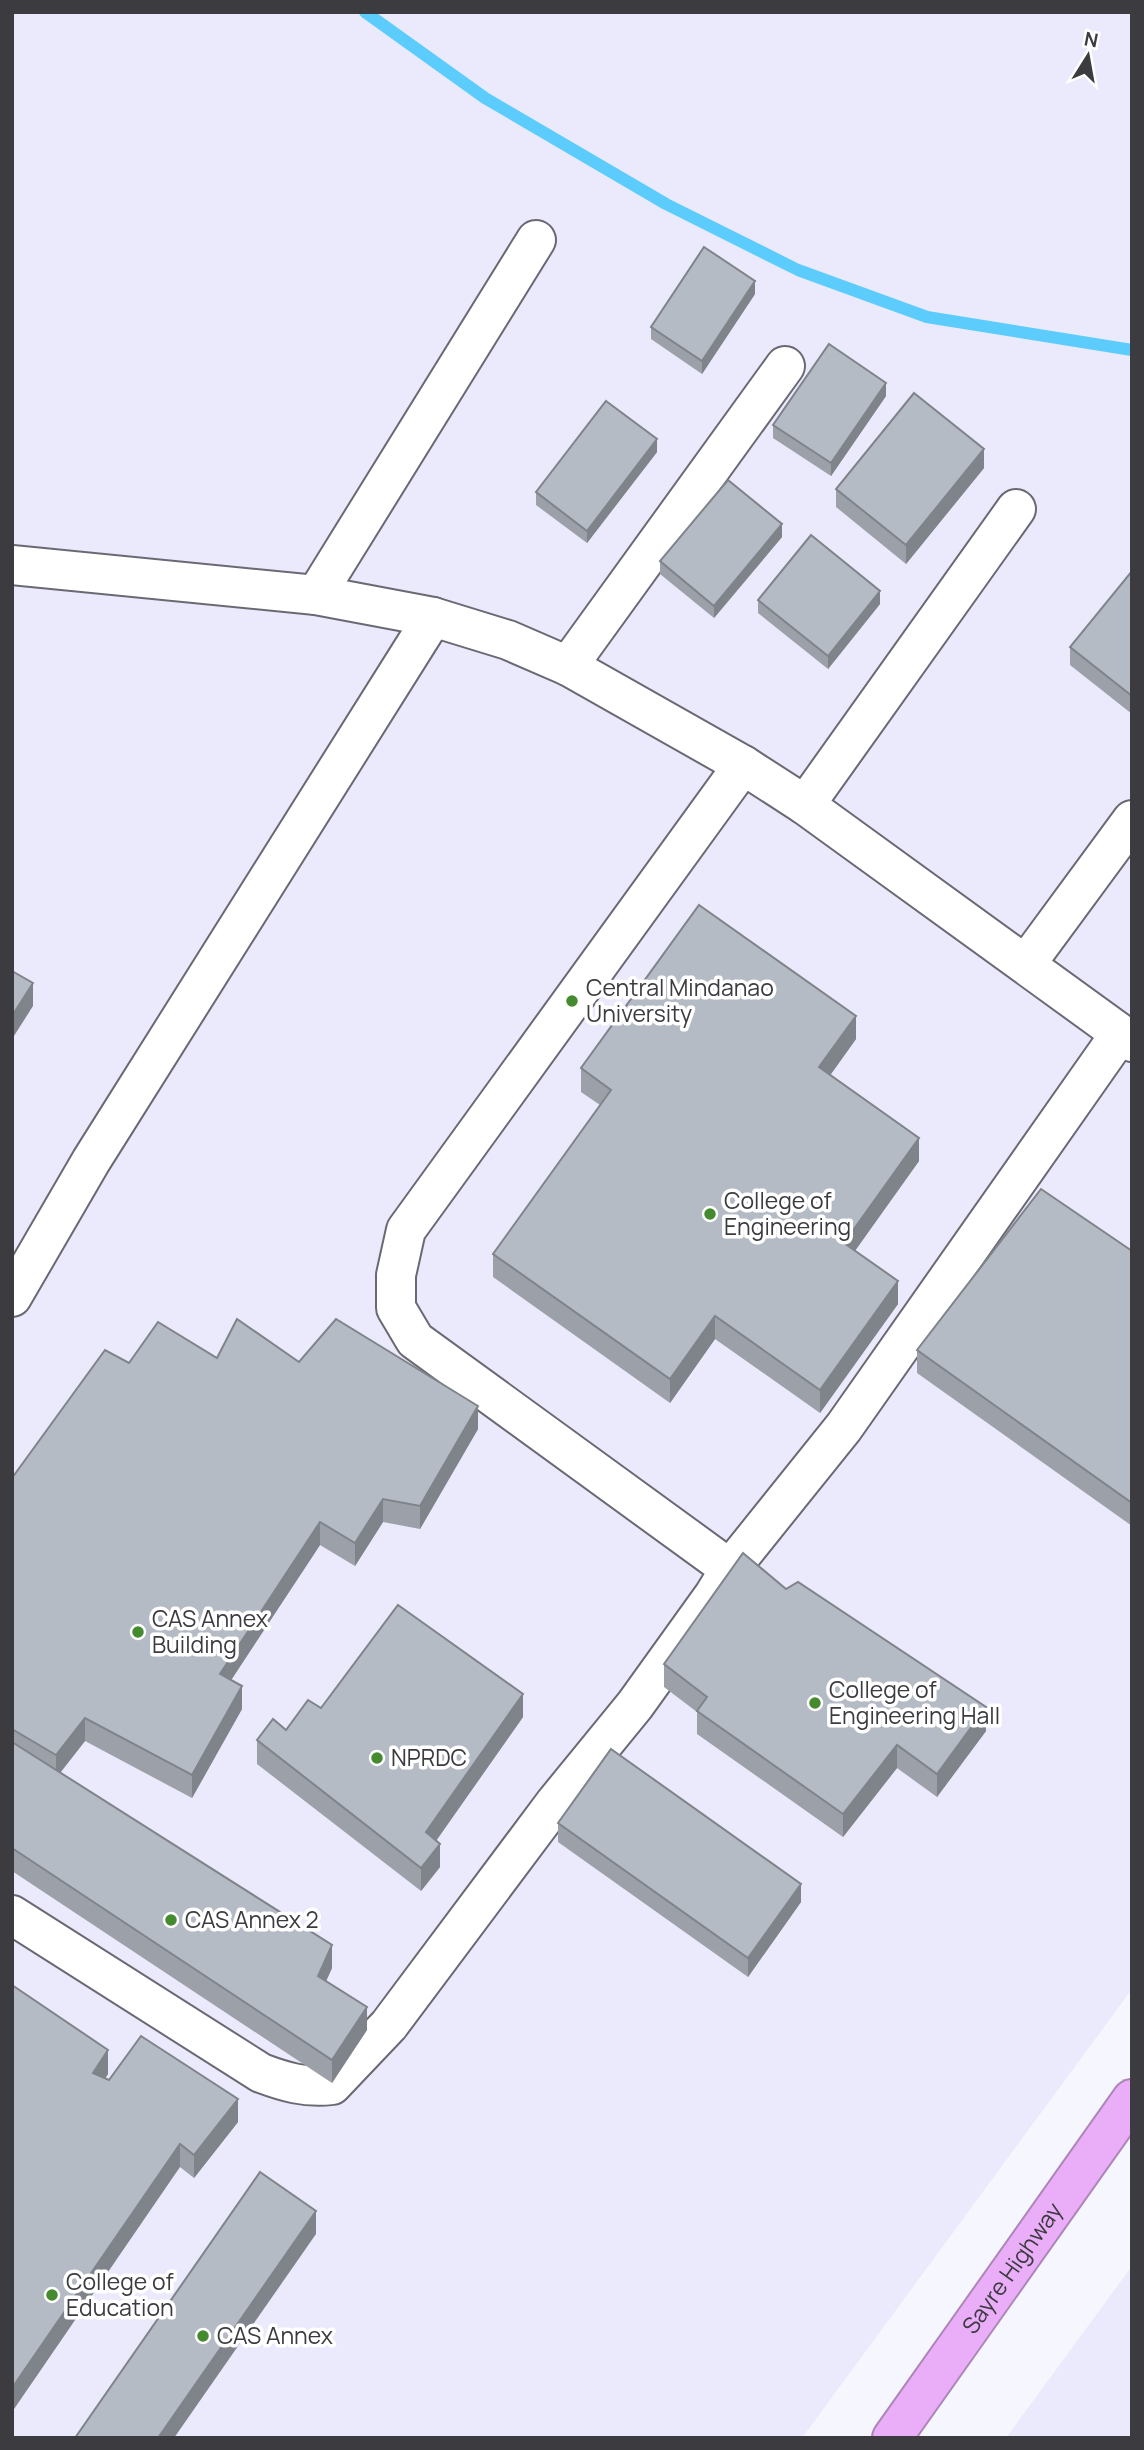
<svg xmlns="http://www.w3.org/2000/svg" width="1144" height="2450" viewBox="0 0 1144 2450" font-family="Manrope,sans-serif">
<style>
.built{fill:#ebe9fc}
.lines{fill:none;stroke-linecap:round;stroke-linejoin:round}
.stream{stroke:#5bccfc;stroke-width:12}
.minor-casing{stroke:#6a6973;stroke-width:42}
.highway-casing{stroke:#ad86b8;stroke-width:42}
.minor{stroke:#fff;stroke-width:38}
.highway{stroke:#eaaef8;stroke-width:38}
.wall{fill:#9ca1a9}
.shaded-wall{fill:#7f838a}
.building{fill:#b5bbc5;stroke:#7f838a;stroke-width:2}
.poi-dot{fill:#458a2e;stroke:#fff;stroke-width:2.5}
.labels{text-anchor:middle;stroke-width:7;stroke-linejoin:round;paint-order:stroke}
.poi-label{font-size:23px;fill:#3c3b40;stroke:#fff;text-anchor:start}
.street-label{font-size:23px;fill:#3c3b40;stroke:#fff}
</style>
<rect width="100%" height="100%" fill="#f6f6ff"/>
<!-- built -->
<g class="built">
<polygon points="12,12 1132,12 1132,1989 802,2438 12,2438"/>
<polygon points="1132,2266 1132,2438 1006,2438"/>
</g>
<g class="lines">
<!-- stream -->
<polyline class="stream" points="365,12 485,98 666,204 798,270 927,317 1132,350"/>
<defs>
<g id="minor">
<polyline points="12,565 316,595 433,617 508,640 568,666 743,765 805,805 1132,1042"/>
<polyline points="316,595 536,240"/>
<polyline points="568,666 785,366"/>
<polyline points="805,805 1016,509"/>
<polyline points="1026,964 1132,820"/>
<polyline points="12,1297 91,1161 433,617"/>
<polyline points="730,1569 844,1427 1120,1034"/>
<path d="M12,1915L261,2073C285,2082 305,2088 332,2085L389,2025L555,1803L635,1705L714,1595L730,1569L415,1340L396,1308V1275L406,1230L743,765"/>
</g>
<g id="highway">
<path id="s1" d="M892,2438L1132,2099"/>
</g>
</defs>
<!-- minor casing -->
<use href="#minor" class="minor-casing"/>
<!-- highway casing -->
<use href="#highway" class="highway-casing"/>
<!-- minor -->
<use href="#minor" class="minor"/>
<!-- highway -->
<use href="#highway" class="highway"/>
</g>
<!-- wall -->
<g class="wall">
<polygon points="755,294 702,374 651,339 651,327"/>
<polygon points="886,396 831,476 773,438 773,425"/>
<polygon points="657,452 587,543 536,505 536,492"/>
<polygon points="984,468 906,564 836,507 836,489"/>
<polygon points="782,537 714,618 660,574 660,561"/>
<polygon points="1132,571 1132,714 1070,665 1070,647"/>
<polygon points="758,600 880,604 828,669 758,613"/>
<polygon points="856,1039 830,1075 919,1161 855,1251 898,1304 820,1413 715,1339 670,1403 493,1277 493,1254 600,1105 581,1092 581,1068"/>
<polygon points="1132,1251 1132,1526 917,1373 917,1350"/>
<polygon points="217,1358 299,1362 478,1429 420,1529 383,1522 355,1566 320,1545 231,1680 242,1709 192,1798 85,1741 60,1773 332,1968 326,1981 367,2030 332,2083 12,1871 12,1478 129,1363"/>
<polygon points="786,1589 986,1731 937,1797 897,1768 843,1837 697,1734 697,1712 664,1687 664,1664"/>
<polygon points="321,1708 523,1717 436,1841 440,1867 421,1891 257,1764 257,1740 286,1730"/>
<polygon points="558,1823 801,1902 748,1977 558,1842"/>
<polygon points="12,1985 108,2074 105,2078 238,2122 194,2178 180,2167"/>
</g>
<!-- shaded-wall -->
<g class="shaded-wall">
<polygon points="755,281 755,294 702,374 702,361"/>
<polygon points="886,383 886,396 831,476 831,463"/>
<polygon points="657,439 657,452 587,543 587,531"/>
<polygon points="984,449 984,468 906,564 906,545"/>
<polygon points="782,524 782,537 714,618 714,606"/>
<polygon points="880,591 880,604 828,669 828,656"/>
<polygon points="33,983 33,1006 12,1039 12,1016"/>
<polygon points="856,1016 856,1039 819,1091 819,1067"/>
<polygon points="919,1138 919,1161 844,1266 844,1243"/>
<polygon points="898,1281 898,1304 820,1413 820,1390"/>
<polygon points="715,1316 715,1339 670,1403 670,1379"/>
<polygon points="478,1406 478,1429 420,1529 420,1506"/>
<polygon points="383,1499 383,1522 355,1566 355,1543"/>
<polygon points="320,1522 320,1545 220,1697 220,1674"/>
<polygon points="242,1686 242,1709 192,1798 192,1775"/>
<polygon points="523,1694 523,1717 426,1855 426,1832"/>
<polygon points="986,1707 986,1731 937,1797 937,1774"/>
<polygon points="85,1718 85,1741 56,1778 56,1755"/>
<polygon points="897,1745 897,1768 843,1837 843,1814"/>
<polygon points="440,1844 440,1867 421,1891 421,1868"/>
<polygon points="801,1884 801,1902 748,1977 748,1958"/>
<polygon points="332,1945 332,1968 318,1999 318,1976"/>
<polygon points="367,2007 367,2030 332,2083 332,2060"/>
<polygon points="108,2050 108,2074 93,2097 93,2073"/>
<polygon points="238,2099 238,2122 194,2178 194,2155"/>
<polygon points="180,2144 180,2167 12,2412 12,2388"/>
<polygon points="316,2211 316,2234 174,2438 158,2438"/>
</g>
<!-- building -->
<g class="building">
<polygon points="704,247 755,281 702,361 651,327"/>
<polygon points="829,344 886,383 831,463 773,425"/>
<polygon points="914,393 984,449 906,545 836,489"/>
<polygon points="606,401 657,439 587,531 536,492"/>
<polygon points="728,480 782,524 714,606 660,561"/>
<polygon points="811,535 880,591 828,656 758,600"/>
<polygon points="1132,571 1132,696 1070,647"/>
<polygon points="699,905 856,1016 819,1067 919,1138 844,1243 898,1281 820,1390 715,1316 670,1379 493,1254 611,1090 581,1068"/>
<polygon points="12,971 33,983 12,1016"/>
<polygon points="1041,1189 1132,1251 1132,1503 917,1350"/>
<polygon points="237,1319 299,1362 336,1319 478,1406 420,1506 383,1499 355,1543 320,1522 220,1674 242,1686 192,1775 85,1718 56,1755 12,1729 12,1478 105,1350 129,1363 158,1322 217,1358"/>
<polygon points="743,1553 786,1589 798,1582 986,1707 937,1774 897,1745 843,1814 697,1711 707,1697 664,1664"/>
<polygon points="398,1605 523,1694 426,1832 440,1844 421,1868 257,1740 273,1719 286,1730 308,1700 321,1708"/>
<polygon points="12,1742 332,1945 318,1976 367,2007 332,2060 12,1848"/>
<polygon points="611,1749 801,1884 748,1958 558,1823"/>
<polygon points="12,1985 108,2050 93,2073 109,2080 141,2036 238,2099 194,2155 180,2144 12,2388"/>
<polygon points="260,2172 316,2211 158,2438 75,2438"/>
</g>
<!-- markers -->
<g class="poi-dot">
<circle cx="572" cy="1001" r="7"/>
<circle cx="710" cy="1214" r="7"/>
<circle cx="138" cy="1632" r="7"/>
<circle cx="815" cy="1703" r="7"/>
<circle cx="377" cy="1758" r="7"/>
<circle cx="171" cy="1920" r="7"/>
<circle cx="52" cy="2295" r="7"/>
<circle cx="203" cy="2336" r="7"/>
</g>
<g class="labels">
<!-- poi labels -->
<g class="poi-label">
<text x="586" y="996">Central Mindanao<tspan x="586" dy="26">University</tspan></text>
<text x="724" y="1209">College of<tspan x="724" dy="26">Engineering</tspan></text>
<text x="152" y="1627">CAS Annex<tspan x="152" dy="26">Building</tspan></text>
<text x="829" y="1698">College of<tspan x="829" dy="26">Engineering Hall</tspan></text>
<text x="391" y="1766">NPRDC</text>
<text x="185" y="1928">CAS Annex 2</text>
<text x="66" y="2290">College of<tspan x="66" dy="26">Education</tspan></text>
<text x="217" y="2344">CAS Annex</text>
</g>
<!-- street labels -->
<g class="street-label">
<text dy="8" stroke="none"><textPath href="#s1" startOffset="208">Sayre Highway</textPath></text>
</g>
</g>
<!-- border -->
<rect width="1144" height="2450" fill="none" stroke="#3c3b40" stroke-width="28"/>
<!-- north arrow -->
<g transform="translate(1088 56) rotate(11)" stroke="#ffffff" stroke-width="5" paint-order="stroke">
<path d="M0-5L12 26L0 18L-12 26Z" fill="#3c3b40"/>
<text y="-10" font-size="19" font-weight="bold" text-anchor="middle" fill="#3c3b40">N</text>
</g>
</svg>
